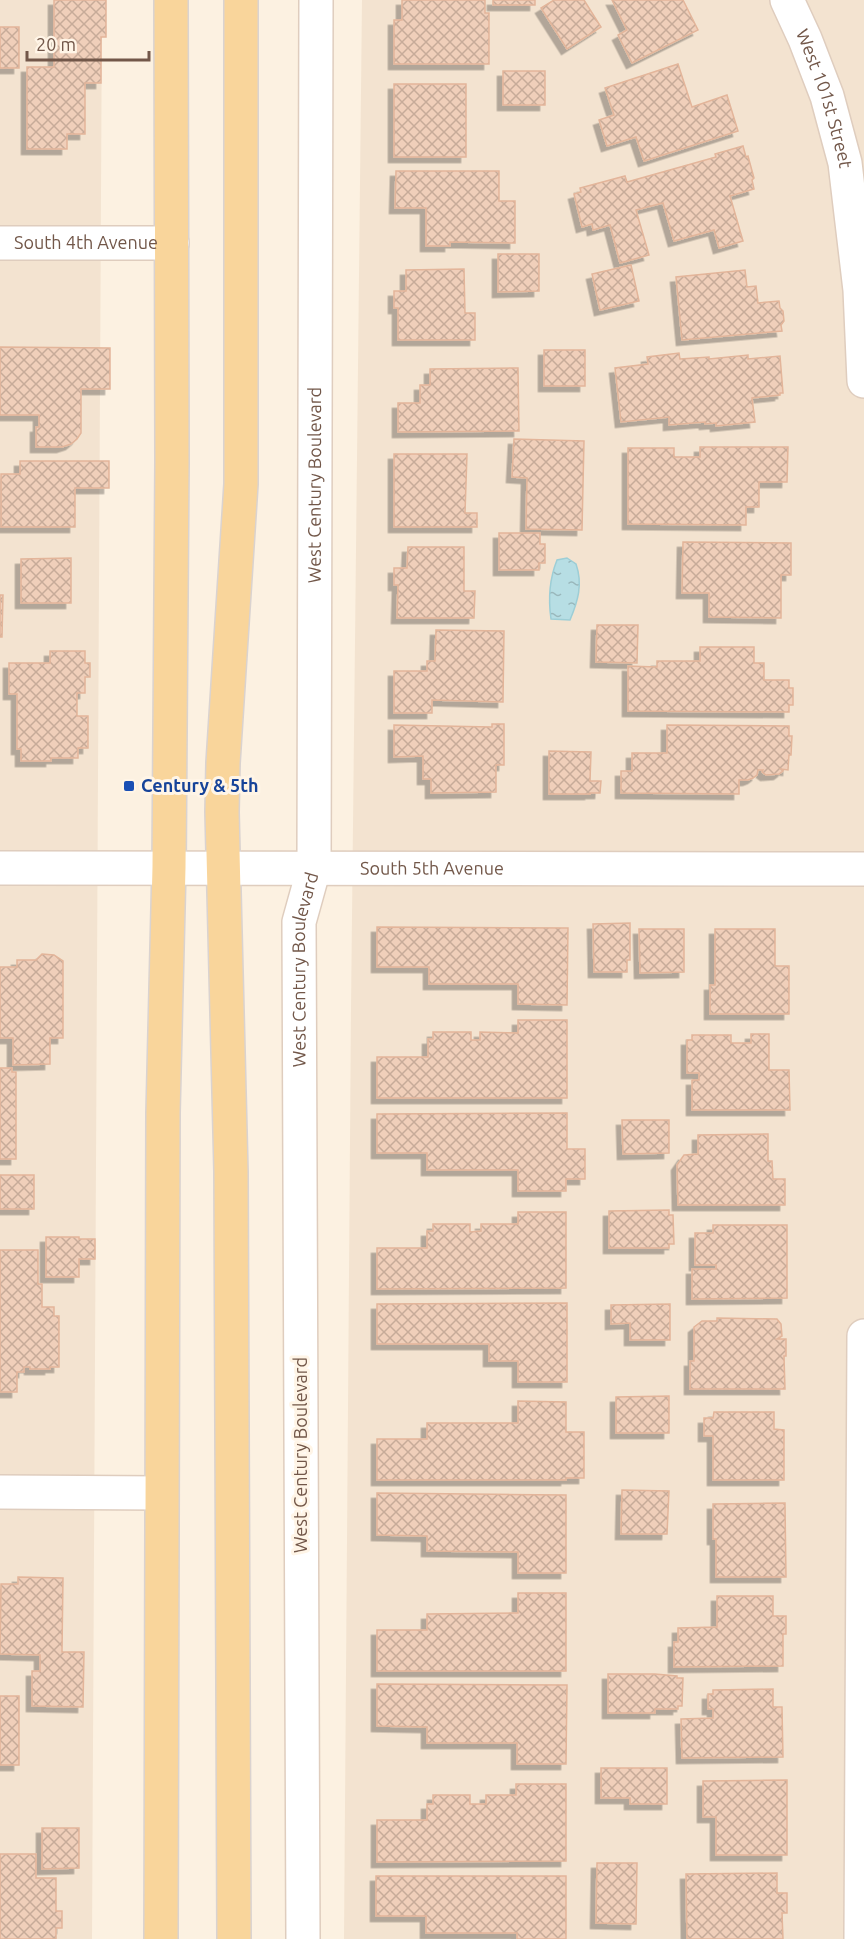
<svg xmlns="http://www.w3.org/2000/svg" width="864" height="1939" viewBox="0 0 864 1939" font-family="Ubuntu,sans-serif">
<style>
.residential{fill:#f3e3d0}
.water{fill:url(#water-ripples);stroke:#9dced6;stroke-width:1.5}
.building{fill:url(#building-cross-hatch);stroke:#e3b59a;stroke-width:1.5;filter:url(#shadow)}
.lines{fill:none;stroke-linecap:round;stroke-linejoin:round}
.street-casing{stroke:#dfcdbe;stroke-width:36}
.primary-casing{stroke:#dad3d0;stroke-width:36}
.street{stroke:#fff;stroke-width:33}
.primary{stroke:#f9d59b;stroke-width:33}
.transit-dot{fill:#1a4fb4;stroke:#fff5e7;stroke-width:2}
.labels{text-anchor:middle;stroke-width:6;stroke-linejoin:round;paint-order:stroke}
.street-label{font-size:18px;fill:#725749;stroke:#fff5e7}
.transit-label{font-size:18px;font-weight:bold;fill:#164399;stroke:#fff5e7;text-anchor:start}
</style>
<defs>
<pattern id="water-ripples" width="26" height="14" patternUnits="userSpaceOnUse" patternTransform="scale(1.5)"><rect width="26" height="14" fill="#b7dee4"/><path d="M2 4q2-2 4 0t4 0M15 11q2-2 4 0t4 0" fill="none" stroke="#99b7bb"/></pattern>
<pattern id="building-cross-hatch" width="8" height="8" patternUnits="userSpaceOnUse" patternTransform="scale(1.5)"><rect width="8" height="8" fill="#f0cfba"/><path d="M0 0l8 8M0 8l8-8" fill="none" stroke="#c7ab99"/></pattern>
<filter id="shadow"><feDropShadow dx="-5.5" dy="5.5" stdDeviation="0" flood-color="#0004"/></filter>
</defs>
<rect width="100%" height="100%" fill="#fcf1e1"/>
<!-- residential -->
<g class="residential">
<polygon points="0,0 102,0 92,1939 0,1939"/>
<polygon points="362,0 864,0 864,1939 344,1939 351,1009"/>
</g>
<!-- water -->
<path class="water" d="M567,558L576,564C583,584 578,601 570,620L551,619C548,598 549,580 557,560Z"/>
<!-- building -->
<g class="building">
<polygon points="54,0 106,0 106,37 101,37 101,83 85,83 85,134 67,134 67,149 27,149 27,67 54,67"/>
<polygon points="402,0 485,0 485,13 489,13 489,64 394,64 394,20 402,20"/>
<rect x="493" y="0" width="42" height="5"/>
<polygon points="554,0 584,0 601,27 567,49 541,8"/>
<polygon points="612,0 683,0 698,30 632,63 618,35 627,30"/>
<rect x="0" y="27" width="19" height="41"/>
<polygon points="678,64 692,107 727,95 738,131 644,161 636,137 607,146 599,120 614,115 605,88"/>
<rect x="503" y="71" width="42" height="34"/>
<rect x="394" y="84" width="72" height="73"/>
<polygon points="743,146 746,157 748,156 754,178 752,180 754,189 730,196 743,241 719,248 714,230 674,241 663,203 636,210 649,255 620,263 610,225 593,230 592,224 582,227 574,194 581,192 580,188 625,176 627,182 716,157 715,154"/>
<polygon points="396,171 499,171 499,201 515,201 515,243 450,242 450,246 426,246 426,208 395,208"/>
<polygon points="498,254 539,254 539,291 498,292"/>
<polygon points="631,265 639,301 600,310 592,274"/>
<polygon points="464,269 465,313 475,313 475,340 398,340 398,308 394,308 394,291 406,291 406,270"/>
<polygon points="745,270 747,287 756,286 758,303 779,301 780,308 783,311 784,321 781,325 782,331 682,340 676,277"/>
<polygon points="0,347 110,348 110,389 81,389 81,433 77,439 71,444 62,447 36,447 36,427 39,427 39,415 0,415"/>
<rect x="544" y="350" width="41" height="36"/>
<polygon points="679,353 680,359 709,357 709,359 748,355 748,359 780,356 783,393 780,393 780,395 752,398 755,422 716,426 716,423 705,424 705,422 669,425 669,417 621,422 615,368 648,364 647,357"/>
<polygon points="518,368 519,431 398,432 398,403 420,403 420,385 430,385 430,369"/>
<polygon points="514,439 584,441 582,530 526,529 527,478 512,477"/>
<polygon points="700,447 788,447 787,482 759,482 759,507 746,507 746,525 628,524 628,448 674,448 674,457 700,457"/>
<polygon points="394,454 467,454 465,513 477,513 477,527 394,527"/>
<polygon points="20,461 109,461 109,488 75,488 75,527 1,527 1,474 20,474"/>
<polygon points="499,533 540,533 540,544 545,544 545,563 539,563 539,570 499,570"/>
<polygon points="683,542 791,543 791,575 781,575 781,618 709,617 709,593 682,593"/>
<polygon points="408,547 464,547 464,591 475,591 474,618 397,618 398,585 394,585 394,568 407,568"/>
<polygon points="71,558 71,603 21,603 21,559"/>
<polygon points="0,595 3,595 2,637 0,637"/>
<polygon points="597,625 638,625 637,663 596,662"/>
<polygon points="436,630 504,631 503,702 432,700 432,713 394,713 394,671 427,671 427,661 435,661"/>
<polygon points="700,647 754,647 754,663 764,663 764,680 789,680 789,688 793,688 793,705 789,705 789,712 628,711 628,666 657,667 657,661 700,661"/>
<polygon points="50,651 85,651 85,663 90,663 90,677 85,677 85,693 77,693 77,716 88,716 88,748 78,748 78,758 51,758 51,761 21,761 21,749 17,749 17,694 9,694 9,663 50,663"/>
<polygon points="492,724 504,724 504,765 496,765 496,792 431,793 431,779 423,779 423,756 394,757 394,725 492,727"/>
<polygon points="667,725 789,726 789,736 792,736 791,755 789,755 788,770 781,769 783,771 779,774 766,775 762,772 763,770 758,770 757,775 753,778 748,780 739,780 739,794 621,793 621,771 632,771 632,753 667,753"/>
<polygon points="549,751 591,752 590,781 601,781 600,793 590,793 590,794 549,794"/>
<polygon points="630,923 630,960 627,960 627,972 594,972 593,924"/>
<polygon points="377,927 568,928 567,1005 518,1004 518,984 429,984 429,967 377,967"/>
<polygon points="639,929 684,929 684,972 640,973"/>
<polygon points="715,929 775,929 775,966 789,966 789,1014 710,1014 710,985 715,985"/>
<polygon points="42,954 54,955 63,961 63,1038 50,1038 50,1064 13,1065 13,1038 0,1038 0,967 17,967 17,960 36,960"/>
<polygon points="518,1020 567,1020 567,1098 377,1098 377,1057 428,1057 428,1039 433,1039 433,1032 471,1032 471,1040 480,1040 480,1032 518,1033"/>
<polygon points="751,1034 769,1034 769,1070 789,1070 790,1110 692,1110 692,1080 699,1080 699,1073 687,1073 687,1040 692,1040 692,1035 731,1035 731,1043 751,1043"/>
<polygon points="0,1068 12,1068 12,1072 16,1072 16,1159 0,1159"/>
<polygon points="567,1113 567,1149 585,1149 585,1179 566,1179 566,1191 518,1191 518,1170 427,1170 427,1153 377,1153 377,1114"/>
<polygon points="622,1120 669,1120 669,1153 623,1154"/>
<polygon points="768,1134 768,1161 772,1161 773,1179 785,1179 785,1205 678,1205 677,1165 684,1155 698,1154 698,1135"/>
<rect x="0" y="1175" width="34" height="34"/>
<polygon points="669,1210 669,1215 673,1215 674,1244 669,1244 669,1248 609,1248 609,1211"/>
<polygon points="518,1212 566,1212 566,1288 377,1289 377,1248 427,1248 427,1231 433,1231 433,1224 470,1224 470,1232 481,1231 481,1224 518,1224"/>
<polygon points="713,1225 787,1225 787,1298 692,1299 692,1269 716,1269 716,1265 695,1265 695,1233 713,1233"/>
<polygon points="46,1237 79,1237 79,1239 95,1239 95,1259 79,1259 79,1277 46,1277"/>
<polygon points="0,1250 38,1250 38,1284 42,1284 42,1307 54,1307 54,1316 59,1316 59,1367 50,1367 50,1369 30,1369 30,1367 24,1367 24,1372 17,1372 17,1392 0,1392"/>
<polygon points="567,1303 567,1382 518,1382 518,1361 489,1361 489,1344 377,1344 377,1304"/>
<polygon points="670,1304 670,1340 630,1340 630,1323 611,1324 611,1305"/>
<polygon points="717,1318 777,1319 781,1324 782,1336 777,1339 786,1339 786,1356 784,1356 785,1389 690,1389 690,1361 694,1361 694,1327 702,1321 717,1321"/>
<polygon points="669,1396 669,1433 616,1433 616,1397"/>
<polygon points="518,1401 566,1402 566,1432 584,1432 584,1478 566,1478 566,1480 377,1480 377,1439 427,1439 427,1423 518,1423"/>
<polygon points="714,1412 774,1412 774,1429 784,1430 784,1480 713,1480 713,1436 704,1436 704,1418 713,1418"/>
<polygon points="622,1490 669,1491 667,1534 621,1534"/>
<polygon points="377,1493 566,1495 566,1573 518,1573 518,1552 427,1551 427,1536 377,1535"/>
<polygon points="785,1503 786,1577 716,1577 716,1539 713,1539 713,1504"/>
<polygon points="18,1577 63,1578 62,1652 84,1652 83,1707 32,1706 32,1671 40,1671 40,1655 0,1654 1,1584 18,1584"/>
<polygon points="518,1593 566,1593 566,1671 377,1671 377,1630 427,1630 427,1614 518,1613"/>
<polygon points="717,1596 773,1596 773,1616 786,1616 786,1634 783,1634 783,1666 674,1667 674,1642 678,1642 678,1628 717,1627"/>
<polygon points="608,1674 655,1674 677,1676 677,1678 683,1678 682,1706 678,1706 678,1709 655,1709 655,1713 608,1713"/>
<polygon points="377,1684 567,1685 566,1764 517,1764 517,1743 427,1743 427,1727 377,1726"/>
<polygon points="773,1689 773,1707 782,1707 783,1757 682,1758 681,1719 713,1718 713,1709 708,1709 708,1694 713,1694 713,1690"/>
<rect x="0" y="1696" width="19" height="69"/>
<polygon points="601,1768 667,1768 667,1804 630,1804 630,1798 601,1798"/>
<polygon points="787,1780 787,1855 716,1855 716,1817 703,1817 703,1781"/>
<polygon points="516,1784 566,1784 566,1861 377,1862 377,1820 427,1820 427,1804 433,1804 433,1795 470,1795 470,1804 486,1804 486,1795 516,1795"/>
<polygon points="42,1828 79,1828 79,1868 42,1869"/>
<polygon points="0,1854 36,1854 36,1878 56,1878 56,1911 62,1911 62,1928 56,1928 56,1939 0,1939"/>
<polygon points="597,1863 637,1863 636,1924 596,1923"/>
<polygon points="777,1873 777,1893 787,1893 787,1913 782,1913 783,1939 687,1939 686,1874"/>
<polygon points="376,1876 566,1876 566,1939 517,1939 517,1933 426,1933 426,1916 376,1916"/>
</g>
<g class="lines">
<defs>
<g id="street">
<path id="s1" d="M787,0L805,39L827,96L845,163L860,290L864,381"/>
<path id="s2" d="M0,243H172"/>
<path id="s3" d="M0,868L864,869"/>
<polyline points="0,1492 161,1493"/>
<path id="s4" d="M303,1939L299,922L314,868L316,0"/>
<polyline points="861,1939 864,1336"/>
</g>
<g id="primary">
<polyline points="161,1939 163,1113 169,867 172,462 171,0"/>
<polyline points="234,1939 231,1172 222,812 223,763 241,484 241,0"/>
</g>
</defs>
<!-- street casing -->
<use href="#street" class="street-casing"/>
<!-- primary casing -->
<use href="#primary" class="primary-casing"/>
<!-- street -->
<use href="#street" class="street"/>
<!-- primary -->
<use href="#primary" class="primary"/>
</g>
<!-- markers -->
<rect class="transit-dot" x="123" y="780" width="12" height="12" rx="3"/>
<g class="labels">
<!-- street labels -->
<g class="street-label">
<text dy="6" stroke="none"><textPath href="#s1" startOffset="106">West 101st Street</textPath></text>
<text dy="6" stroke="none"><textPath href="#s2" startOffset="86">South 4th Avenue</textPath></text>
<text dy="6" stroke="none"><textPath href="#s4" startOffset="1456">West Century Boulevard</textPath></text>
<text dy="6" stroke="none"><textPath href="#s3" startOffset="432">South 5th Avenue</textPath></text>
<text dy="6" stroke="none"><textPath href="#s4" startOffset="970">West Century Boulevard</textPath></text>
<text transform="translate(301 1455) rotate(-90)" y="6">West Century Boulevard</text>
</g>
<!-- transit labels -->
<g class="transit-label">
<text x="141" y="792">Century &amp; 5th</text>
</g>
</g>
<!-- scale -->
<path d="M27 51v9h122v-9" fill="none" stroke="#725749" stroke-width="3"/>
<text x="36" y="51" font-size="18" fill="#725749" stroke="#fff5e7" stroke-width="4.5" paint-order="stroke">20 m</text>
</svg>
